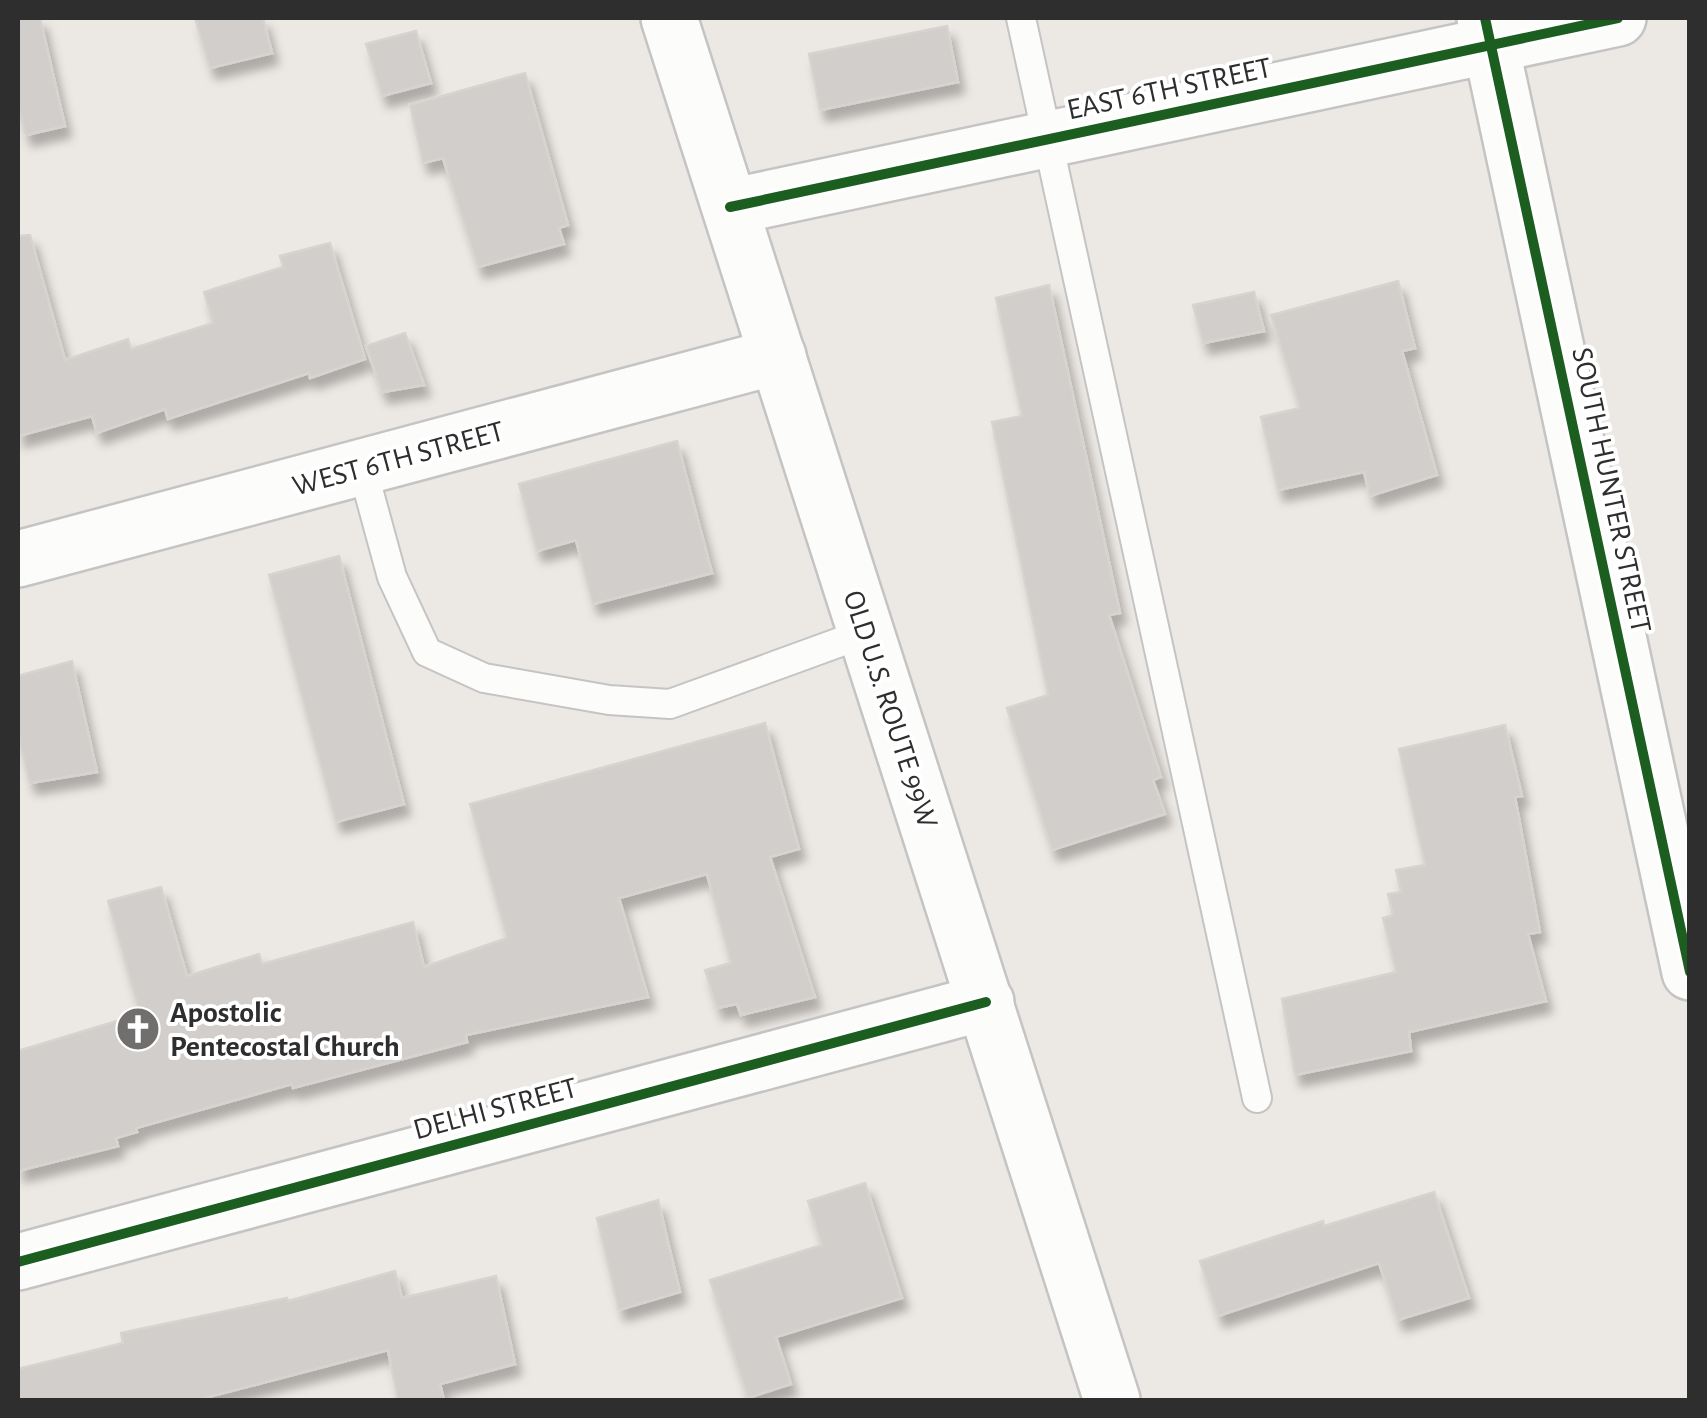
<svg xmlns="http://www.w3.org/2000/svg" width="1707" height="1418" viewBox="0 0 1707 1418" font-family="'Alegreya Sans',sans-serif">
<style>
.building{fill:#d1cecb;stroke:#d7d4d0;stroke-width:2.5;filter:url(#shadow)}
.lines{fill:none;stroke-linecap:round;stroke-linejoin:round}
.service-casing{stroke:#c5c4c5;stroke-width:32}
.minor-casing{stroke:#c5c4c5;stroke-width:60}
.secondary-casing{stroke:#c5c4c5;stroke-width:60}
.service{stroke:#fcfcfb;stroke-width:28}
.minor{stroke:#fcfcfb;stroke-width:55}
.secondary{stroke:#fcfcfb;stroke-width:55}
.cycleway-casing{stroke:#fff;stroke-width:16}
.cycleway{stroke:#1b5e20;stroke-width:10}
.labels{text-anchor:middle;stroke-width:8;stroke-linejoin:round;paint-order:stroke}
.street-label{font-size:30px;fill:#2e2e2e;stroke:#fff}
.poi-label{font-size:30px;font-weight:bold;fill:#2e2e2e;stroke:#fff;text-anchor:start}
</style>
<defs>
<filter id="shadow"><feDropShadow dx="6" dy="11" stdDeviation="5" flood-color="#0004"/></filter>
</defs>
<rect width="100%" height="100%" fill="#ece8e4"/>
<!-- building -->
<g class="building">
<polygon points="18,18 40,18 65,126 26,135 18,107"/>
<polygon points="195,18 263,18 272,53 210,68"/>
<polygon points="947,26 958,82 820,110 809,54"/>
<polygon points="416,31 431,83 382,96 366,44"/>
<polygon points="525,73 568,225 559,228 564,244 478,267 443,158 423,163 410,105"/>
<polygon points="30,235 65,360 128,339 131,349 213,323 204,292 283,267 280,256 330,243 365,359 310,378 309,373 168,419 165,409 97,433 92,416 18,436 18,236"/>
<polygon points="1398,281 1415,348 1402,351 1437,475 1370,496 1364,472 1278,490 1261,417 1300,408 1271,315"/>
<polygon points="1049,285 1120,613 1109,615 1161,777 1153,780 1165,814 1052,850 1007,708 1048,695 992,422 1022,416 996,298"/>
<polygon points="1254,292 1264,331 1203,343 1193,305"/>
<polygon points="405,333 424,385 382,392 366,346"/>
<polygon points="677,441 712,573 593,604 576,540 537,551 519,484"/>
<polygon points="339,556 404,804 336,822 269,575"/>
<polygon points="72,661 97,772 30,783 18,735 18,676"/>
<polygon points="765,723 799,849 770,857 815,997 741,1015 737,1004 717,1008 705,970 731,963 707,874 619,898 648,997 466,1035 467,1042 293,1088 292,1084 136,1128 137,1132 116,1138 118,1146 18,1171 18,1051 140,1014 108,901 161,887 187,976 259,954 262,964 413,922 424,967 507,938 470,804"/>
<polygon points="1505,725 1522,796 1515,797 1540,932 1528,934 1546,1001 1409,1032 1411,1051 1295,1075 1282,999 1396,972 1383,918 1393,915 1388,894 1401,892 1396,870 1425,865 1399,749"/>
<polygon points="865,1183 902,1298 776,1337 791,1384 748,1398 710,1280 822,1245 808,1201"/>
<polygon points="1434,1192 1469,1298 1398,1320 1379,1263 1218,1316 1200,1261 1323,1221 1324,1226"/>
<polygon points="658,1200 680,1292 619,1310 597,1218"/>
<polygon points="395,1271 402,1298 496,1276 515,1364 440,1384 444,1400 398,1400 388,1350 197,1400 18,1400 18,1369 123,1343 121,1333 287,1298 288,1301"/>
</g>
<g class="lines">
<defs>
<g id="service">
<polyline points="1021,18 1257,1098"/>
<polyline points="362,467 392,577 427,652 484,678 609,700 670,704 865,633"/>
</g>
<g id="minor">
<polyline points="1485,18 1690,972"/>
<polyline points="730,207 1618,18"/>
<polyline points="18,559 778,356"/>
<polyline points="18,1262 986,1002"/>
</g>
<polyline id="secondary" points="669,18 1112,1400"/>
</defs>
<!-- service casing -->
<use href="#service" class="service-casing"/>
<!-- minor casing -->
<use href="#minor" class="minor-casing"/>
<!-- secondary casing -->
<use href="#secondary" class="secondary-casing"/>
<!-- service -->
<use href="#service" class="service"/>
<!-- minor -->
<use href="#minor" class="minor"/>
<!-- secondary -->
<use href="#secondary" class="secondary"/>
<defs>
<g id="cycleway">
<polyline points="1485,18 1690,972"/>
<polyline points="730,207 1618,18"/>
<polyline points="18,1262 986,1002"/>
</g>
</defs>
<!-- cycleway casing -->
<use href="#cycleway" class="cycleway-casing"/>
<!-- cycleway -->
<use href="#cycleway" class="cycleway"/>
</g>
<!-- icons -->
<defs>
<symbol id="church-disc" viewBox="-11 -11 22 22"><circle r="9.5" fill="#706f6e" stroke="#fff"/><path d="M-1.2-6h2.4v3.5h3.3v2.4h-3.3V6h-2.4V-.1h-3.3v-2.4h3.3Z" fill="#fff"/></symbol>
</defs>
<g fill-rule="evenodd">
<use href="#church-disc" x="113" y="1004" width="50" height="50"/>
</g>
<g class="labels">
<!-- street labels -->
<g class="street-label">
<text transform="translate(1169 88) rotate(-12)" y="10">EAST 6TH STREET</text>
<text transform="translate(398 458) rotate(-15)" y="10">WEST 6TH STREET</text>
<text transform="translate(1612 490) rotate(78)" y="10">SOUTH HUNTER STREET</text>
<text transform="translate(891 709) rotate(72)" y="10">OLD U.S. ROUTE 99W</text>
<text transform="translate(495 1108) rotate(-15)" y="10">DELHI STREET</text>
</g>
<!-- poi labels -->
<g class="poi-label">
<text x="170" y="1022">Apostolic<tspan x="170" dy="34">Pentecostal Church</tspan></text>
</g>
</g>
<!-- border -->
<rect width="1707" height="1418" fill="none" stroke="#2e2e2e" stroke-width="40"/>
</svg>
